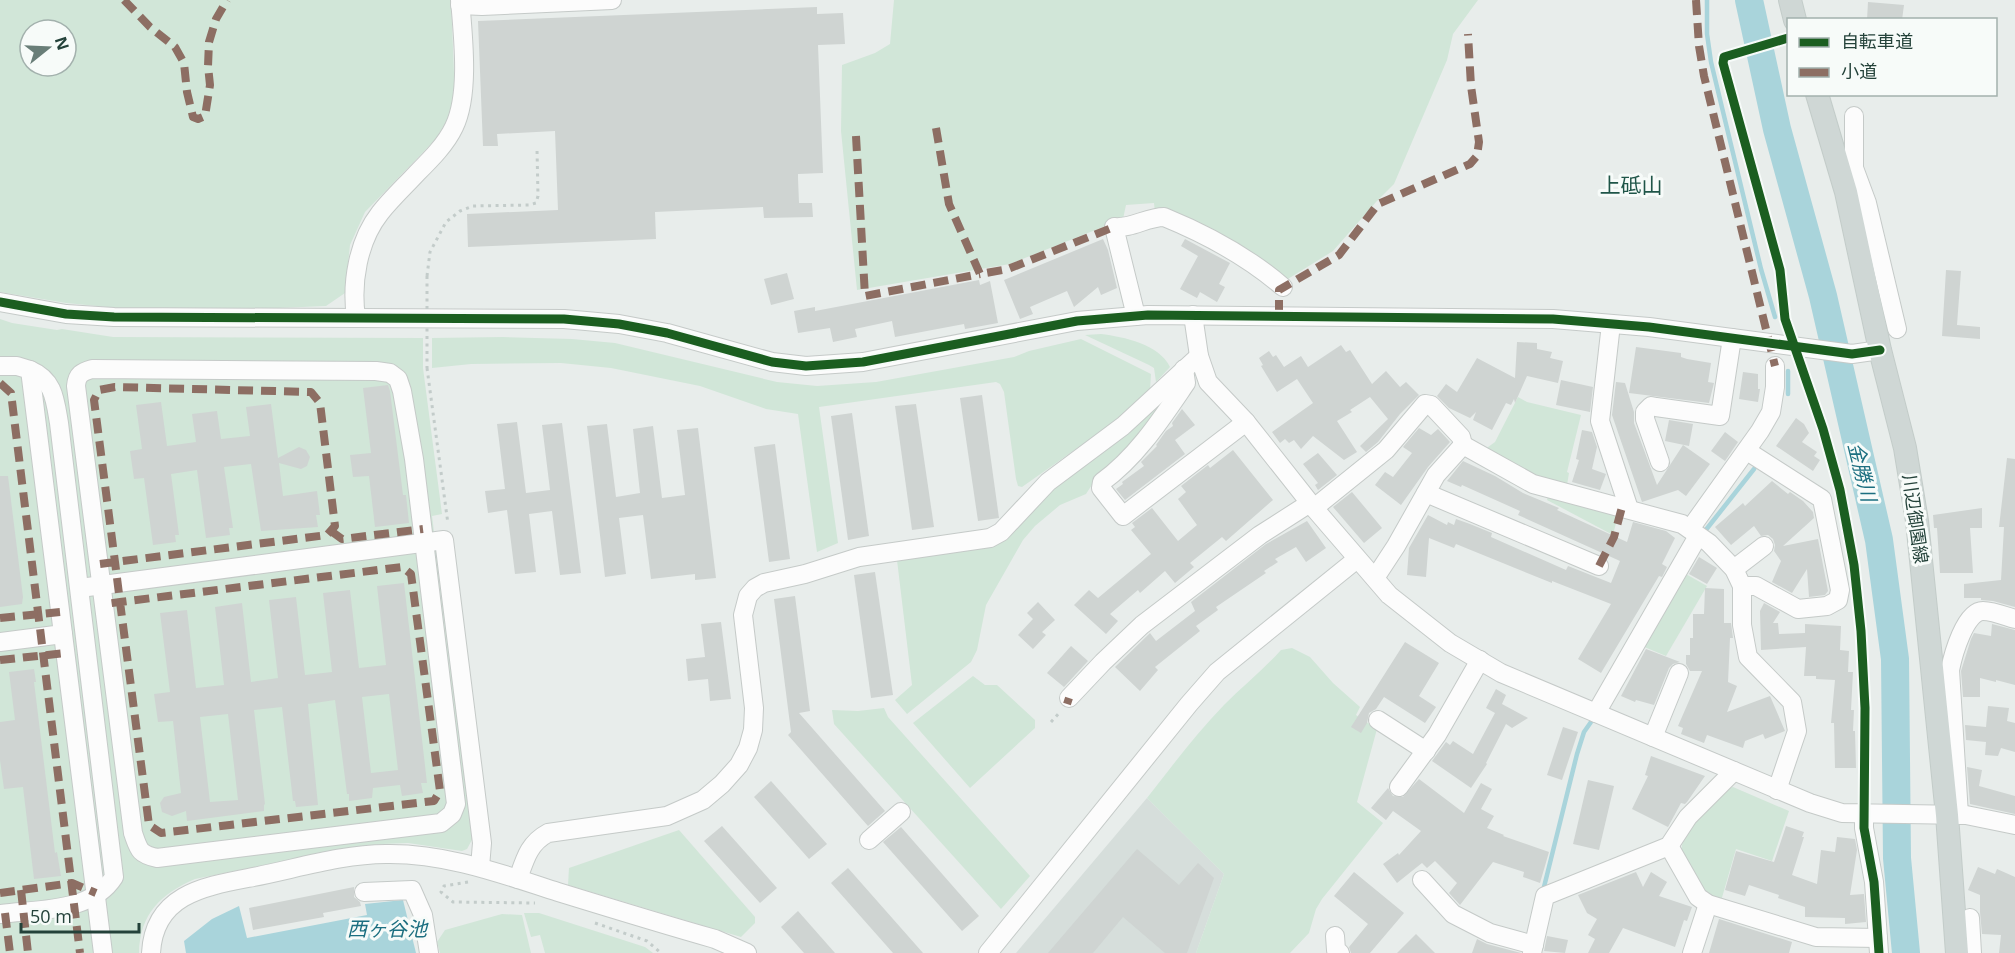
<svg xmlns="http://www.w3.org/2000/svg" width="2015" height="953" viewBox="0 0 2015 953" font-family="'Open Sans','Noto Sans JP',sans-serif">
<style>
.built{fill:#d6dedb}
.green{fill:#d1e6d8;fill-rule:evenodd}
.water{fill:#a9d4db}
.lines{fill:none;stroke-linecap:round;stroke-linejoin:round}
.stream{stroke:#a9d4db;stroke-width:4.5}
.river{stroke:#a9d4db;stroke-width:28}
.building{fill:#cfd4d2;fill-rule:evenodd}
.minor-casing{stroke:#c5cac8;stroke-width:20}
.major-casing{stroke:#c3ccc9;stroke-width:24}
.path{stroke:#c3ccca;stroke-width:3;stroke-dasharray:3 4.5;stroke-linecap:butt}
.minor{stroke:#fcfcfc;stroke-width:18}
.major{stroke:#cfd7d5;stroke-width:22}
.path-bridge{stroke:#c3ccca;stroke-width:3;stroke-dasharray:3 4.5;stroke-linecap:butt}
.quiet{stroke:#8d6e63;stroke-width:8;stroke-dasharray:15 8;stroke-linecap:butt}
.cycleway-casing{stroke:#f7fbf9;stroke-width:13}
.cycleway{stroke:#1b5e20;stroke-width:9}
.labels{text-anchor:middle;stroke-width:6;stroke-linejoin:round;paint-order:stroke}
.street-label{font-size:18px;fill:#24423a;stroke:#f7fbf9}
.water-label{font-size:20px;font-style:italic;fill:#1c6f80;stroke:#f7fbf9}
.quarter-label{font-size:21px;fill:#1f5548;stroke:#f7fbf9}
</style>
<rect width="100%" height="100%" fill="#e8edeb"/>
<!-- built -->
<polygon class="built" points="1147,798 1224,874 1196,953 1016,953"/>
<!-- green -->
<g class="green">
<path d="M0,0H451L455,97L448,119L435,140L365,212L350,245L345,293L326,306L228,310L118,308L66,303L0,292ZM30,30H66V66H30Z"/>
<polygon points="894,0 1478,0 1453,34 1447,60 1394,184 1376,202 1333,251 1283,282 1155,213 1154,203 1126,205 1123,219 1010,264 857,290 841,131 842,65 875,53 890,44"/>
<path d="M0,319L12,323L57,330L62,329L113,337L423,338V368L442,514L432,516L473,838L467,849L462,851L408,843L382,844L348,848L195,879C161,894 140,913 139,953H0Z"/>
<path d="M1101,334C1124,337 1159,344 1170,367L1156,382L1154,368L1149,365L1085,335Z"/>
<polygon points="503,337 572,339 615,343 777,382 817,386 876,382 1014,357 1029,351 1081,339 1151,374 1150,390 1120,418 1022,487 1018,486 1016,479 1004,392 1000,384 996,382 819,407 838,543 817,552 798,414 766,409 700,386 611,368 561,363 471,364 432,368 432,338"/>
<polygon points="1180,384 1150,426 1095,480 1086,494 1060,505 1035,526 1023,540 986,605 977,650 971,662 907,714 895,700 912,685 897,560 991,546 1067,476"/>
<polygon points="1518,397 1527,402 1581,415 1567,472 1569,473 1567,485 1544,480 1484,450 1495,442"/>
<polygon points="1548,496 1618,515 1613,535 1547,500"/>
<polygon points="1684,573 1707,586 1666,656 1642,646"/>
<path d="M1292,648L1310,657L1333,683L1360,707L1356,715L1377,729L1357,802L1383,823L1322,899L1316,909L1309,933L1290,953H1196L1224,874L1147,798C1172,766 1196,734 1224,705C1243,686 1263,670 1281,650Z"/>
<polygon points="973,676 985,685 997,685 1035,720 1035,728 970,788 913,723"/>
<polygon points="884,708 888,717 1030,876 1001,909 834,724 832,710 858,711"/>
<polygon points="1733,787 1789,811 1772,861 1736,849 1721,901 1701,890 1681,853 1683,838 1699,816 1727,789"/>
<polygon points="679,830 755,917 755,923 741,937 568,885 569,868"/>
<polygon points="524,913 539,913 645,947 653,953 545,953 540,935 531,937"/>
<polygon points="502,914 522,915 531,953 440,953 437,942 445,930"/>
</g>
<!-- water -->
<polygon class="water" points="403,900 416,953 186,953 184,941 212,919 239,906 247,938 367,915 365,904"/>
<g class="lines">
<!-- stream -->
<g class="stream">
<polyline points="1707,0 1707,34 1711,62 1761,269 1775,317"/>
<polyline points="1788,371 1788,394"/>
<polyline points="1705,531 1754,469"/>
<polyline points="1544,887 1577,754 1584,732 1591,722"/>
</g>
<!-- river -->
<polyline class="river" points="1749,0 1777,129 1823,296 1879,540 1895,659 1897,858 1906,953"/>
</g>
<!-- building -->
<g class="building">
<polygon points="1868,2 1904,5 1902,20 1867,20"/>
<polygon points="817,7 817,14 843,13 845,44 818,45 823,173 798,174 798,178 799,203 812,203 813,217 764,218 763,207 655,212 656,239 468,247 467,214 558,210 555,131 497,134 498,146 483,146 478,21"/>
<polygon points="1103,239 1108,250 1117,288 1101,295 1098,287 1074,307 1067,291 1030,307 1033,314 1020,319 1004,280"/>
<polygon points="1185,239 1230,263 1219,284 1225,287 1217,302 1200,292 1197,298 1180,289 1198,256 1181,246"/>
<polygon points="1946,270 1961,271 1957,325 1980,327 1980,339 1942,336"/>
<polygon points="787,273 794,299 771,305 764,279"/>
<polygon points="979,280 980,285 990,281 998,323 965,329 964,324 895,337 892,321 855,329 857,337 833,342 830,328 798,333 794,311 815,307 815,311"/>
<polygon points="1517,342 1537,343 1537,349 1552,352 1550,358 1563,361 1558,383 1527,376 1515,403 1514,399 1511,405 1506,403 1492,430 1473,420 1476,412 1470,418 1449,408 1437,396 1446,384 1457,392 1477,358 1515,378"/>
<polygon points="1341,345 1346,352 1350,350 1372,384 1386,371 1400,387 1406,382 1419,395 1400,414 1378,442 1366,452 1360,446 1388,419 1370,397 1350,410 1352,412 1337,421 1357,452 1344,460 1313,436 1301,449 1294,440 1289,443 1285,439 1280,443 1272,432 1313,403 1297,379 1277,392 1261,366 1263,365 1259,358 1269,351 1273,357 1276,355 1284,367 1301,356 1308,367"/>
<polygon points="1636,347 1681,353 1681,357 1687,359 1711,363 1708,382 1714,383 1709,403 1629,393"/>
<polygon points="1743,372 1758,374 1758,389 1760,389 1758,402 1739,399"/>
<polygon points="1561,380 1593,387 1590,412 1556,405"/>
<polygon points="1616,382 1625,383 1634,412 1634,423 1657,485 1683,445 1710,464 1686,496 1678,490 1642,502 1612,415"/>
<polygon points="388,385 390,391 403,495 406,495 409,523 375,527 369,476 353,477 350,455 371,453 363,388"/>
<polygon points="982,395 999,518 978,521 960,398"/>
<polygon points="161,402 167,446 196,442 192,414 217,411 221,439 250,436 246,407 271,404 278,458 299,447 306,450 310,457 307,466 301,469 279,463 283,496 317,491 320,515 316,515 318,527 261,531 251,464 224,467 233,528 229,528 230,535 206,538 197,470 171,474 179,535 175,535 176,542 153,545 144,478 134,479 130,451 142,449 136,405"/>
<polygon points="916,404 934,527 912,530 895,406"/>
<polygon points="1182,409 1195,425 1175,440 1185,454 1125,500 1116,489 1123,484 1122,482 1144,466 1141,462 1157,446 1156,445 1166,431 1173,426 1172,423"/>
<polygon points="852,413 869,536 848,540 831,416"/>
<polygon points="1796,418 1804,424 1809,433 1802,442 1817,452 1814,456 1820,460 1813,471 1776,446"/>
<polygon points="1669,420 1693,424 1689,446 1665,441"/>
<polygon points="517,422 526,493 550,490 542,425 562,423 581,573 560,575 552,511 529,514 536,572 515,574 507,510 488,513 485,491 505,489 497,424"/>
<polygon points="607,424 616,497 640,493 633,429 653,426 662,498 685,495 677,430 698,428 716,578 695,580 695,574 651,579 643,515 619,518 626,574 605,577 587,426"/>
<polygon points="1419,428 1431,435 1438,429 1450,442 1428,467 1401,505 1375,485 1385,472 1393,477 1412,453 1403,447"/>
<polygon points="1582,430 1592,432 1597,447 1592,469 1606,474 1600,490 1572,482 1579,460 1576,459"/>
<polygon points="1725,432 1738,442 1725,461 1711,451"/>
<polygon points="775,444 790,559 769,562 754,447"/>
<polygon points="1233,450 1273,500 1226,541 1222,537 1190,563 1194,567 1175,583 1165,571 1140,593 1138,590 1110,614 1118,621 1106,634 1074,605 1089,590 1098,598 1151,554 1131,530 1135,527 1132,523 1152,508 1178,541 1197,525 1178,499 1186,492 1181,486 1208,465 1210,468"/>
<polygon points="1318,453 1337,475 1318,490 1315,485 1318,483 1303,464"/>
<polygon points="2007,458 2015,459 2015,607 1993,601 1981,600 1981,598 1964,598 1964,584 2001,580 2004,527 1999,527"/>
<polygon points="1463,461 1495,476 1523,493 1559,508 1557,510 1627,542 1633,522 1666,531 1675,538 1662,564 1667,567 1662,577 1659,576 1601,673 1578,659 1611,604 1552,581 1552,583 1456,544 1454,548 1429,538 1426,577 1407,575 1409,548 1428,515 1447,525 1448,522 1454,525 1456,519 1470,524 1492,533 1491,537 1566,570 1568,566 1611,583 1620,561 1518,515 1520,511 1462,485 1461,487 1447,481"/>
<polygon points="0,476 8,476 23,597 22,604 0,607"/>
<polygon points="1772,481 1788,494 1790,492 1803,501 1813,512 1814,518 1783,546 1818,539 1828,591 1825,595 1809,597 1807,569 1792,593 1772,582 1781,561 1774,551 1775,545 1773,539 1768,535 1761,536 1754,526 1731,545 1715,527 1743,503 1745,506"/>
<polygon points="1352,492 1382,528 1364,543 1333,507"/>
<polygon points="1982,508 1982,528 1970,528 1973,573 1940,573 1937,528 1934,528 1933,515"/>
<polygon points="1307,521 1326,548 1306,562 1296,547 1275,559 1278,562 1264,571 1266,573 1216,607 1218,610 1196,626 1200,631 1155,667 1158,670 1140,691 1115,667 1150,633 1156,641 1195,611 1191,602 1266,544"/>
<polygon points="1699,557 1717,568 1707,584 1689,574"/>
<polygon points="875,572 893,695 871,698 854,575"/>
<path d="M404,583L427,783H421L423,793L402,796L400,785L373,788L372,798L349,801V794H347L335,700L308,704L318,805L296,807L295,801H293L282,707L254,710L265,804L264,805V811L187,821L186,811L172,816L162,812L160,803L164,797L181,793L173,721L158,722L154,694L170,692L160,613L187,610L196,688L224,685L215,607L242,603L251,682L278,678L269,600L296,597L305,675L332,672L323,593L350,590L359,668L386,665L377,586ZM389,694L398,770L371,773L362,697ZM228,714L238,800L210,802L200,717Z"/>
<polygon points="1705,588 1724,589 1724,623 1731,623 1733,638 1730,638 1728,682 1737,686 1727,712 1770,696 1785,731 1765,739 1763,734 1745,741 1743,748 1707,735 1704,743 1681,734 1683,728 1678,726 1702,671 1690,671 1686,664 1686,655 1690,655 1690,638 1693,638 1693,614 1704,614"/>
<polygon points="795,596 810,711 799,713 885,811 868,826 788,735 791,732 774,599"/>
<polygon points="1038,602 1055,620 1042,632 1046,635 1033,649 1018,635 1033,619 1027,613"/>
<polygon points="1764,603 1780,612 1773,623 1778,623 1779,634 1805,633 1805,624 1841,626 1840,650 1849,651 1848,672 1853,672 1851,710 1854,710 1853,731 1855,731 1856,768 1835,768 1834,723 1831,723 1835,680 1816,679 1816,676 1804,676 1806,647 1761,650 1760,611"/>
<polygon points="721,622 731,699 710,701 708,679 688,681 686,659 705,657 701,624"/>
<polygon points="1992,624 2015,630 2015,685 1996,680 1996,682 1980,678 1980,697 1963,697 1961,671 1971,639 1974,633 1991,636"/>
<polygon points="1405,642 1439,663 1419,696 1436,707 1425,723 1384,697 1376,709 1369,713 1367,723 1361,733 1351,727"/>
<polygon points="1071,646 1088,661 1064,687 1047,673"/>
<polygon points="1646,649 1680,662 1673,664 1669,668 1654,705 1636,700 1635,702 1621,696"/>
<polygon points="34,669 36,682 34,682 55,853 57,852 61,876 34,879 23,787 4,789 0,760 0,722 15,720 9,672"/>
<polygon points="1496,689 1506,695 1502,704 1528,718 1512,728 1506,724 1486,763 1487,764 1471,788 1432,761 1446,742 1450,745 1453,741 1473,754 1495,713 1486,708"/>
<polygon points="1988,706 2009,708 2007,721 2015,723 2015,752 2001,748 1998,756 1985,755 1986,742 1966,740 1965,725 1986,727"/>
<polygon points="1563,727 1578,732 1562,780 1547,775"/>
<polygon points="1651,756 1705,776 1687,802 1685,804 1681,803 1668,827 1632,809 1648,776 1645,775"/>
<polygon points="1967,767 1982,770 1979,786 2015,796 2015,814 1970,804"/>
<polygon points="1419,779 1464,813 1481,783 1492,789 1481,809 1494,816 1487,828 1504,835 1503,836 1549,852 1540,883 1523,877 1524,872 1493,862 1460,905 1449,893 1457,883 1435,861 1427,868 1422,863 1397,883 1383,864 1398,853 1399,855 1421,831 1393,811 1386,820 1371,808 1388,788 1393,796 1403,797"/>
<polygon points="1588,780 1614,786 1599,850 1573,844"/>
<polygon points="771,781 827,844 809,859 754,797"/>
<polygon points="722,826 777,888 760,903 704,841"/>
<polygon points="1786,826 1804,832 1802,837 1804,837 1792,875 1817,884 1821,850 1835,852 1837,837 1855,839 1857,850 1850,895 1864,894 1866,922 1845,924 1845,918 1805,917 1805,907 1778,898 1779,895 1749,885 1745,896 1725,890 1736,851 1774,862"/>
<polygon points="901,827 979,916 962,931 883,842"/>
<polygon points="1137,849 1179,885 1198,863 1214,878 1187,953 1165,953 1123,917 1093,953 1048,953"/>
<polygon points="1978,867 1995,874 1997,869 2015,877 2015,953 1999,953 2001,935 1982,934 1980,912 1980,895 1968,890"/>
<polygon points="848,868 923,953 893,953 831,883"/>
<polygon points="1354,872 1404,913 1370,953 1351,953 1349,947 1368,924 1334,896"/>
<polygon points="1636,872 1643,887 1651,872 1667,882 1659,896 1692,907 1687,921 1684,920 1675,947 1623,928 1609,953 1588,953 1595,939 1588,935 1597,919 1587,913 1578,895"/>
<polygon points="354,887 354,897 360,902 361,906 323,913 324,917 253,930 249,908"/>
<polygon points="798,911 835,953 804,953 781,927"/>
<polygon points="1719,919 1792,942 1789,953 1709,953"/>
<polygon points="1416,934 1435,953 1397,953"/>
<polygon points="1547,936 1568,940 1565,953 1544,951"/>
<polygon points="1477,939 1487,944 1521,953 1472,953"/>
</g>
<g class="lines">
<defs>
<g id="minor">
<polyline points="460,5 482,6 612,0"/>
<polyline points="1854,168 1854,116"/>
<polyline points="1840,172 1854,168 1867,203 1897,329"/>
<polyline points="0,302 66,314 114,317 564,319 619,324 667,333 772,362 806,366 863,362 1077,321 1148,315 1553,319 1649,327 1852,354 1880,350"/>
<polyline points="1193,315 1199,356 1208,382 1246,422 1314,508 1389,595 1450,643 1501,673 1810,803 1842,813 1966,815 2015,825"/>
<path d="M1136,316L1114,227C1131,229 1147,217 1164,217C1208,235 1247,256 1283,287"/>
<path d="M356,317C351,283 358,241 380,213C391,199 405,186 417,173C431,159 446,144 454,127C470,94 463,36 460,0"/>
<polyline points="1611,324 1600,421 1629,509"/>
<polyline points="0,366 17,366 30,370 63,634 0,642"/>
<path d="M92,369L376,371L390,373L398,379L402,391L414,459L456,804L452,814L441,823L157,858C139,854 139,850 133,833L76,386C77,374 82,372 92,369Z"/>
<path d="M1184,369L1186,383C1162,418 1137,457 1102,482L1101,488L1123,516L1246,422"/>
<polyline points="1660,462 1645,419 1645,412 1651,406 1656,407 1720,416 1732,338"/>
<polyline points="1426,493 1599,566"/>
<polyline points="1314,508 1386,450 1425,404 1431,405 1461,437 1463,445"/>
<polyline points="1690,529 1760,431 1771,412 1775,387 1775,366"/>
<polyline points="1734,569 1764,546"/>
<polyline points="1375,578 1396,546 1436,475 1463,445 1533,484 1682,524 1709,543 1734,569 1742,586 1742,625 1748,657 1792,702 1797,731 1777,790"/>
<polyline points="1742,586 1756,586 1798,609 1827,606 1838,600 1840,590 1822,499 1747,451"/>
<polyline points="80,588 444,540 482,843 480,867"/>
<polyline points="63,634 103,953"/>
<polyline points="1069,698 1103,662 1142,625 1260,535 1310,503"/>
<polyline points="1596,713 1698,536"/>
<polyline points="1378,720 1426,751"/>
<polyline points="1653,737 1679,673"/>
<polyline points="1399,787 1437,735 1480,660"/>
<polyline points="1864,814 1864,828 1874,882 1879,953"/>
<path d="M1959,815L1950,670C1953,655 1965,611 1983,611C1993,611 2005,616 2015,619"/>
<polyline points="869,840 901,812"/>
<polyline points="1669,846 1698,897 1708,904 1816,937 1878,938"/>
<path d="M518,879C525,859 529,843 548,833L667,816L703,800L722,784L739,765L748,748L753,730L754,708L743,615L748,596L755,588L764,583L805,574L859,557L990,538L1001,532L1048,482L1123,426L1199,356"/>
<polyline points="1422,880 1453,914 1490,933 1534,945"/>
<polyline points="364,892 412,890 423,915 429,953"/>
<path d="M0,914C38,909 91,913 114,877L59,423C55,400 54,380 30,370"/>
<polyline points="1970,918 1972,953"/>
<polyline points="1335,936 1336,950 1340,953"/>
<path d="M151,953C154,896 201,887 248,878C292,870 341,854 386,854C446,853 502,874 558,892C610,908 662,924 715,939L747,953"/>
<polyline points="988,953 1189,704 1217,672 1357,559"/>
<polyline points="1532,953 1545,896 1669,846 1688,817 1734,771"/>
<polyline points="1692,953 1708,904"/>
</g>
<g id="major">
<polyline points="1790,0 1795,20"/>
<polyline points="1817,94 1846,192 1880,350 1905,448 1917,521 1947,815 1957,953"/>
</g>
</defs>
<!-- minor casing -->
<use href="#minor" class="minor-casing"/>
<!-- major casing -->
<use href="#major" class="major-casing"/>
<!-- path -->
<g class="path">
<polyline points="427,276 430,252 446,222 460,211 473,206 529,205 536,203 538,196 537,149"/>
<polyline points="427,368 448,524"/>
<polyline points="1051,722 1060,712"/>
<polyline points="468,882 444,886 441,892 453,902 535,903"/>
<polyline points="595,923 647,941 661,953"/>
</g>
<!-- minor -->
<use href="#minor" class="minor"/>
<!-- major -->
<use href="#major" class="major"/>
<!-- path-bridge -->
<polyline class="path-bridge" points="427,276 427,368"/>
<!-- quiet -->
<g class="quiet">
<polyline points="124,0 150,27 175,47 184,63 187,92 193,117 198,119 205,116 210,85 208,66 209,42 216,19 227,0"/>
<polyline points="1696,0 1699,46 1704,76 1775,366"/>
<polyline points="936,128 949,204 980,274 1008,269 1114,227"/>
<polyline points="856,136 865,296 980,274"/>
<polyline points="1279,315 1279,290 1339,255 1378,204 1470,164 1477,156 1479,142 1471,86 1468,34"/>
<polyline points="0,383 11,393 80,953"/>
<polyline points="331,531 342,539 423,529"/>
<polyline points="100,564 115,562 327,535 335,526 320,403 311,392 115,387 99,390 94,400 115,562 120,602 149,825 161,833 434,801 440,791 411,574 402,567 120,602 105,604"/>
<polyline points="1599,566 1614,537 1622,507"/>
<polyline points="0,618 60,612"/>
<polyline points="0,660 66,653"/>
<polyline points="1067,704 1069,698"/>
<polyline points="21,890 28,953"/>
<polyline points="0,893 72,883 96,893"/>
<polyline points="5,913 10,953"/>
</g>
<defs>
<g id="cycleway">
<polyline points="1788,38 1724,57 1723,63 1780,270 1785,319 1823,429 1840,490 1854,565 1861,631 1865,708 1864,828 1874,882 1879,953"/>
<polyline points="0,302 66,314 114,317 564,319 619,324 667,333 772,362 806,366 863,362 1077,321 1148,315 1553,319 1649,327 1852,354 1880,350"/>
</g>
</defs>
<!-- cycleway casing -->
<use href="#cycleway" class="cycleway-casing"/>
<!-- cycleway -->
<use href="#cycleway" class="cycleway"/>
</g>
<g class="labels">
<!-- street labels -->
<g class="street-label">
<text transform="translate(1915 519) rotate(82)" y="6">川辺御園線</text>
</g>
<!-- water labels -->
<g class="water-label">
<text transform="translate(1862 472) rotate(76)" y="7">金勝川</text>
<text x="387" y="936">西ヶ谷池</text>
</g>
<!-- quarter labels -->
<g class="quarter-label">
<text x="1631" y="193">上砥山</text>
</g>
</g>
<!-- legend -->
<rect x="1787" y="18" width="210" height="78" fill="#f7fbf9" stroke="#a3b1ad" stroke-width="1.5"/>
<rect x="1799" y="38" width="30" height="9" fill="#1b5e20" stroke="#a3b1ad" stroke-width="1.5"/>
<text x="1841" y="48" font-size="18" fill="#24423a">自転車道</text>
<rect x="1799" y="68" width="30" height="9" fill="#8d6e63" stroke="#a3b1ad" stroke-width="1.5"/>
<text x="1841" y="78" font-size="18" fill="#24423a">小道</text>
<!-- north arrow -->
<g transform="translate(48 48) rotate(72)"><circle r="28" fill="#f7fbf9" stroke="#a3b1ad" stroke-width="1.5"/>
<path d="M0-4.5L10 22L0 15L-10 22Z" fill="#697e78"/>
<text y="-9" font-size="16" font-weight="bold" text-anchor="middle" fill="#24423a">N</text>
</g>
<!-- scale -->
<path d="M21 923v9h118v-9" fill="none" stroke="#24423a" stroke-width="3"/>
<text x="30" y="923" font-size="18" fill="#24423a" stroke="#f7fbf9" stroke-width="4.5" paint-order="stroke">50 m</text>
</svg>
